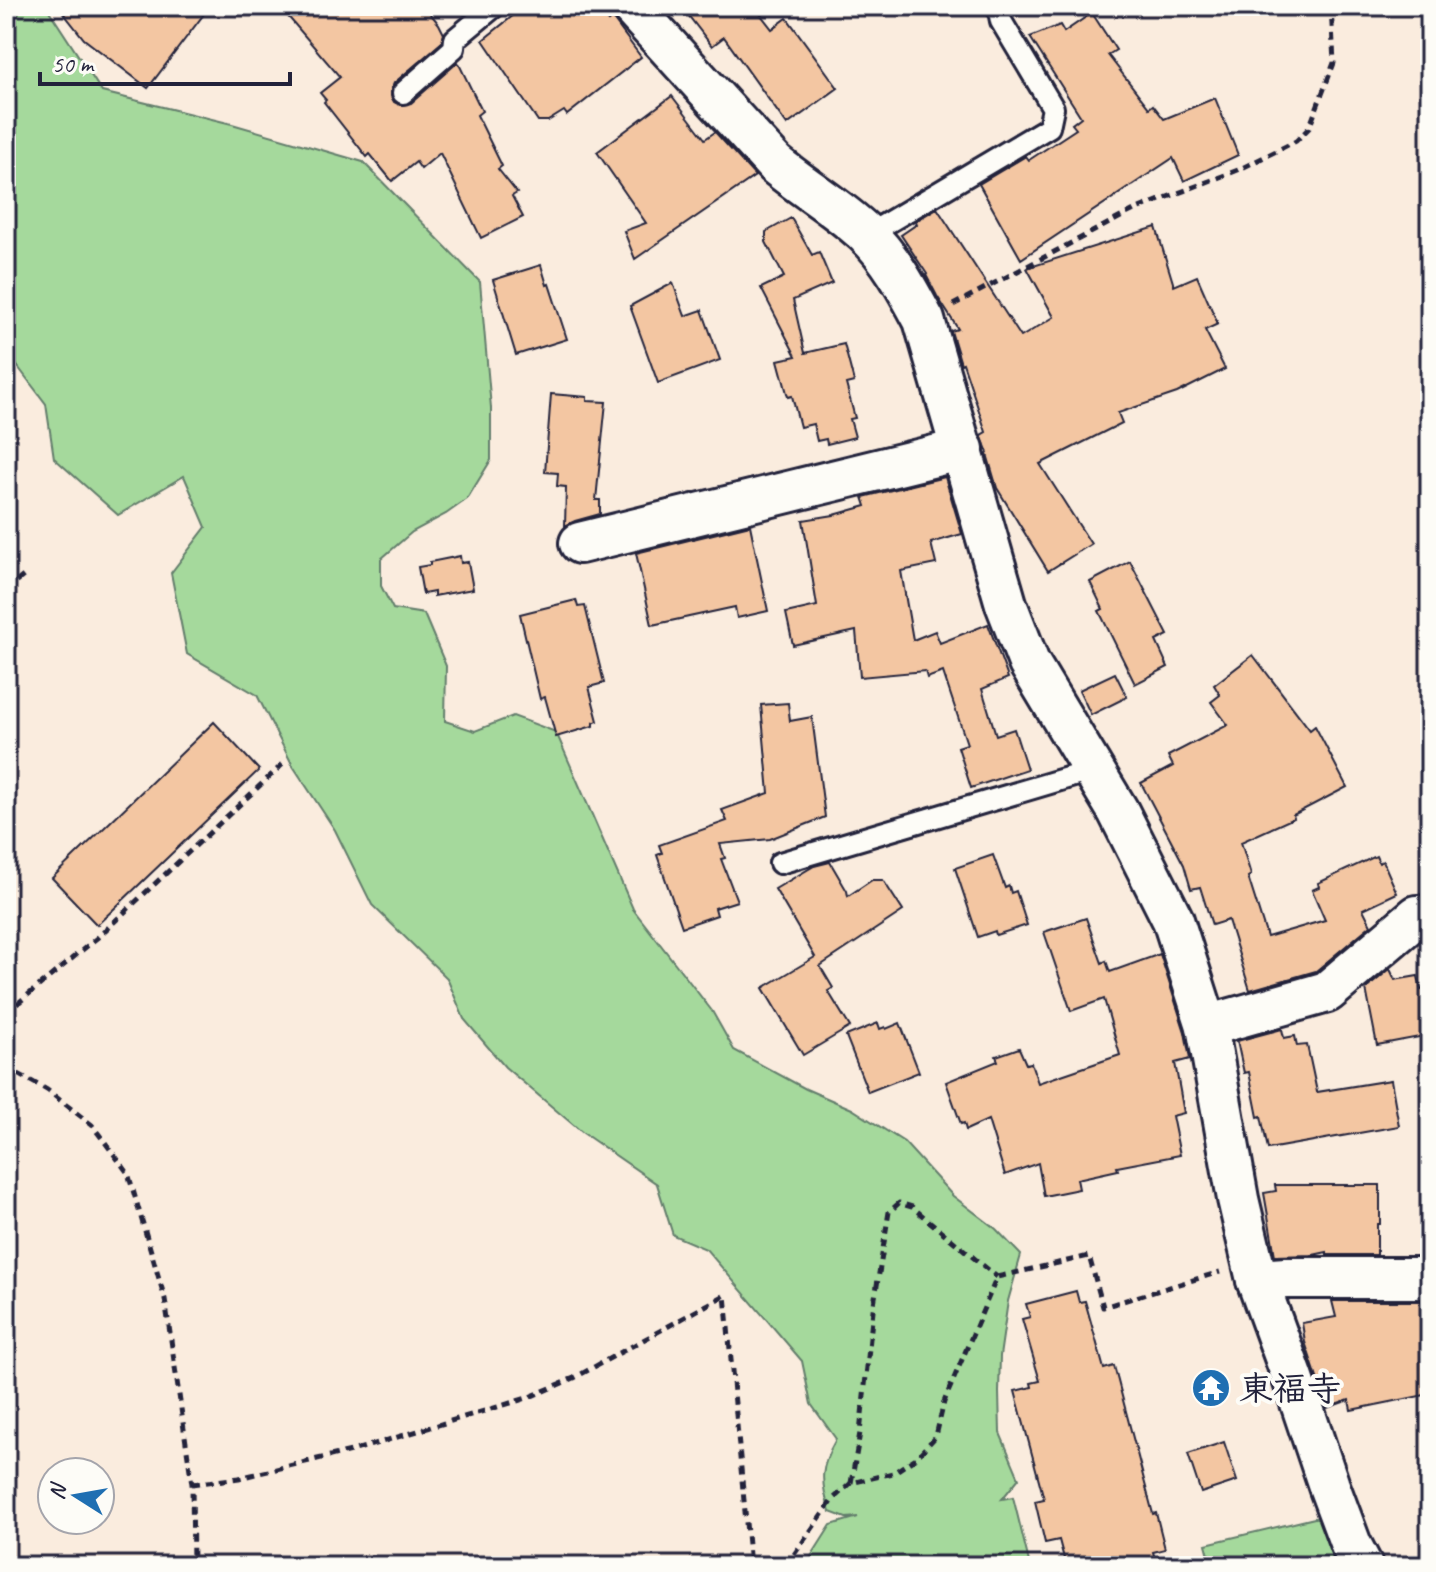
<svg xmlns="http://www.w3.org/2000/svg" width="1436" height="1572" viewBox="0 0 1436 1572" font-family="Caveat,'Klee One',sans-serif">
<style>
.green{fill:#a5d99c;stroke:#647e6c;stroke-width:2}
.building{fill:#f3c6a2;stroke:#22223b;stroke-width:2}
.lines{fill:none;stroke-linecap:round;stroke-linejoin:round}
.service-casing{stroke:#22223b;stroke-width:26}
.minor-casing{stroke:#22223b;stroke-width:46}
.path{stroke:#22223b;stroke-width:5;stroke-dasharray:8 6;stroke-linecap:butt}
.service{stroke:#fdfcf7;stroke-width:20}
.minor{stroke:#fdfcf7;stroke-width:40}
.labels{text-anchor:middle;stroke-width:8;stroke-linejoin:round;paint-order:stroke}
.poi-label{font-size:34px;font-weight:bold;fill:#22223b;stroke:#fdfcf7;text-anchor:start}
</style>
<rect width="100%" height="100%" fill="#faecde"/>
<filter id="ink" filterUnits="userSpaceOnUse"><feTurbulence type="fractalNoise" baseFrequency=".0125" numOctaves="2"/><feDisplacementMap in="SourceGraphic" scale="16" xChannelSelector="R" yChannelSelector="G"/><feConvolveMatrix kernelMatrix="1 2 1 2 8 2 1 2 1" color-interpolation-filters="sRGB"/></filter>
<g filter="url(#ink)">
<!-- green -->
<g class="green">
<path d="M6,6H46L102,92L232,124L363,162L480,282L491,408V460L467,499L446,514L412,532L381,559V586L393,609L424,614L446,666L445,721L475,731L513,716L556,732L633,909L712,1011L734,1050L806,1089L852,1109L904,1142L953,1196L996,1229L1021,1255L1008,1301L1000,1356L999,1392L1000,1433L1019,1478L1002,1499L1013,1497L1030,1566H805L831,1525L858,1517L846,1518L830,1512C820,1481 820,1467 836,1439L811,1404L802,1361L706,1249L673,1235L657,1184L583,1133L505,1067L464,1019L447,978L372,905L335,830L293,766L257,695L187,654L171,573L206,527L184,476L118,515L54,458L46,404L6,351Z"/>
<polygon points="1323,1516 1345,1566 1212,1566 1206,1544"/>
</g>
<!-- building -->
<g class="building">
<polygon points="58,6 210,6 148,88 84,39"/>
<polygon points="279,6 424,6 439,24 444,34 442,42 394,83 391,90 391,96 394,102 400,105 411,103 458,62 482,111 477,115 502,166 498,169 517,193 512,196 523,217 481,238 440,153 421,169 416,162 392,181 370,154 367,157 324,102 326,100 320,93 340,77"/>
<polygon points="525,6 596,6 608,21 612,18 641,57 567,115 564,111 548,121 538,121 483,40"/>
<polygon points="681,6 754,6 772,29 787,18 838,88 787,125 724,37 712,46"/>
<polygon points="1092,13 1116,50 1108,55 1149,108 1153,105 1164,119 1215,98 1238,155 1184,181 1173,158 1021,259 979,184 1026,156 1029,160 1076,129 1072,124 1081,117 1030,37 1060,25 1064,32"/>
<polygon points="672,96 705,139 715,132 755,176 635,259 624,231 646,223 597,152"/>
<polygon points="937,208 1021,337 1054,317 1027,268 1156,227 1174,286 1197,276 1218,324 1205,330 1225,369 1177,393 1118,413 1122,423 1040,464 1091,544 1048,571 997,488 987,454 988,453 981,435 986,432 963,363 961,364 951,331 958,329 937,296 926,275 927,274 901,235 917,224 916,221"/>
<polygon points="791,218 812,255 819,252 832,283 793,300 805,353 844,344 854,382 846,384 855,418 850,419 855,437 827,444 826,439 817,441 813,424 800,427 792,396 788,397 778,360 796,356 761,288 784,277 766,242 766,232"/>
<polygon points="541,265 547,285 549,284 567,339 516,355 493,280"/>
<polygon points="673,283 685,316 702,310 720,360 658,383 630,306"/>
<polygon points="551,394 587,397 587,401 606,402 596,500 600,500 600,514 575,521 565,526 566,487 557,486 558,473 545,472"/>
<polygon points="945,477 962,534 931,543 936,564 901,571 913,640 935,631 940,643 988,624 1008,678 982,689 996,735 1014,729 1027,769 971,788 958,747 967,744 943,672 927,678 925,671 860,677 856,631 793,645 786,613 817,606 803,520 834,515 866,506 863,497"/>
<polygon points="750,525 768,611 737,618 735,607 652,625 636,553"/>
<polygon points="460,556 461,563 468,562 473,589 434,596 434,592 423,594 418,567 430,565 430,562"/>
<polygon points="1130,561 1168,635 1156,641 1168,667 1135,684 1099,611 1103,609 1090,582"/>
<polygon points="576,600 578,607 585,606 604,683 589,687 598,721 593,723 593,726 556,737 545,697 540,699 520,614"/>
<polygon points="1253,655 1310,730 1315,726 1347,787 1293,815 1294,818 1241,842 1251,875 1248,877 1267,937 1325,920 1312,890 1319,887 1318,883 1376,856 1379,863 1383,861 1397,893 1363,909 1371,925 1316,971 1250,990 1228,920 1212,925 1200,887 1191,889 1184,865 1141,783 1173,766 1168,756 1228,725 1211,702 1220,695 1214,685"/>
<polygon points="1115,673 1127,697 1091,715 1079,690"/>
<polygon points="788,703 790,721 812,717 825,817 770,839 720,844 725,858 721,859 737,901 715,908 717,915 682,927 657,855 662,853 659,845 727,821 722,810 769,793 761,705"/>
<polygon points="214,722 259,770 97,925 52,878"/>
<polygon points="993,855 1005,888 1009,886 1011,893 1016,891 1027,925 996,935 995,931 978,937 955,868"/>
<polygon points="830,862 847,891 848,896 872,880 883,880 903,911 820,966 833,988 828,991 850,1027 803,1055 763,988 815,957 775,889 814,866"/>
<polygon points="1086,918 1102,963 1106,961 1110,972 1160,954 1185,1032 1190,1059 1175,1063 1184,1113 1172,1116 1180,1155 1117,1167 1118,1170 1077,1179 1079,1189 1044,1196 1038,1163 1005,1175 988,1120 966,1130 964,1123 961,1124 946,1082 998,1061 996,1056 1019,1048 1026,1064 1031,1063 1038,1083 1120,1055 1104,999 1071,1011 1044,932"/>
<polygon points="1390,969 1395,980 1418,976 1421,990 1424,989 1430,1020 1430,1035 1377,1045 1366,989"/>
<polygon points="878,1023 880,1029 885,1027 886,1029 900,1023 919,1072 868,1092 846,1036"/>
<polygon points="1282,1029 1284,1038 1295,1036 1297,1046 1307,1045 1317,1092 1391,1080 1399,1126 1268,1149 1261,1116 1258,1117 1249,1072 1244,1073 1237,1041"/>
<polygon points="1275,1185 1380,1185 1380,1224 1377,1224 1377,1255 1327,1255 1327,1252 1313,1255 1275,1256 1264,1193 1276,1191"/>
<polygon points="1076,1291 1079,1302 1085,1301 1104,1369 1114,1366 1153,1514 1156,1513 1165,1549 1153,1552 1157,1566 1066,1566 1059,1540 1045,1543 1035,1501 1044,1499 1015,1391 1032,1387 1031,1383 1040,1381 1022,1319 1030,1317 1026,1304"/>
<polygon points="1332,1301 1428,1301 1428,1320 1430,1320 1430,1394 1351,1410 1349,1400 1327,1408 1305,1342 1302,1323 1336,1317"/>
<polygon points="1224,1442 1237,1481 1201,1493 1188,1454"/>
</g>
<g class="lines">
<defs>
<g id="service">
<polyline points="403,93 454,48 455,39 495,6"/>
<polyline points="867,235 1049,127 1053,108 1001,21 998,6"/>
<polyline points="780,863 1094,770"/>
</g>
<g id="minor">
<path d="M631,6L775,164C804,188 837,207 865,233C890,256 908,290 924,320L1006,604L1029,663L1118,811L1173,920L1207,1026L1238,1199L1257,1280L1292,1376L1329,1486L1351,1545L1362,1566"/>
<polyline points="580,543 963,449"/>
<polyline points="1207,1026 1327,992 1417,916"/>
<polyline points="1257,1280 1286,1278 1430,1278"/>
</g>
</defs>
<!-- service casing -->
<use href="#service" class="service-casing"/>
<!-- minor casing -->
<use href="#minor" class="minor-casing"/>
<!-- path -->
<g class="path">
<polyline points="953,305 1134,210 1238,170 1296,141 1309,128 1334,63 1331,6"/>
<polyline points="6,590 26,574"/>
<polyline points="6,1013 98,937 284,763"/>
<polyline points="6,1067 47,1090 92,1125 128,1173 165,1299 192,1484 193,1566"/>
<polyline points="851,1483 860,1433 873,1310 889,1212 899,1203 912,1207 997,1277"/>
<polyline points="192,1484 239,1478 355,1450 527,1398 574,1378 725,1295 750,1566"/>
<polyline points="786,1566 833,1499 851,1483 893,1473 916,1458 936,1436 944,1402 997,1277 1089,1256 1103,1307 1220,1272"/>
</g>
<!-- service -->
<use href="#service" class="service"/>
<!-- minor -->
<use href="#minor" class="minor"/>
</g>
</g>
<!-- icons -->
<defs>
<symbol id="temple-disc" viewBox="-11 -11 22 22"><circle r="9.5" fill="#1f6fb2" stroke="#fdfcf7"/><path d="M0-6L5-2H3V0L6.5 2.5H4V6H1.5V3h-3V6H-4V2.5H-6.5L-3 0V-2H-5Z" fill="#fff"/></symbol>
</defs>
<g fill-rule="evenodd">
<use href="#temple-disc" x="1189" y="1366" width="44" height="44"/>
</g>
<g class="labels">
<!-- poi labels -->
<g class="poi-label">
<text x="1239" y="1400">東福寺</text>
</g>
</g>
<!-- margin -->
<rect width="1436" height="1572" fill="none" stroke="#fdfcf7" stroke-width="32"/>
<rect x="16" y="16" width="1404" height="1540" fill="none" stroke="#22223b" stroke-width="3" filter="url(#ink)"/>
<!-- north arrow -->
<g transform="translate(76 1496) rotate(281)"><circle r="38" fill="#fdfcf7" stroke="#a5a5ac" stroke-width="2"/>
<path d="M0-6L14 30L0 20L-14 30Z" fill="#1f6fb2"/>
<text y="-12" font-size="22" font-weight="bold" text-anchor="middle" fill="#22223b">N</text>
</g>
<!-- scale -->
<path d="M40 72v12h250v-12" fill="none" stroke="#22223b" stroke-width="4"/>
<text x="52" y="72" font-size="24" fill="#22223b" stroke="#fdfcf7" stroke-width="6" paint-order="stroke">50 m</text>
</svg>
